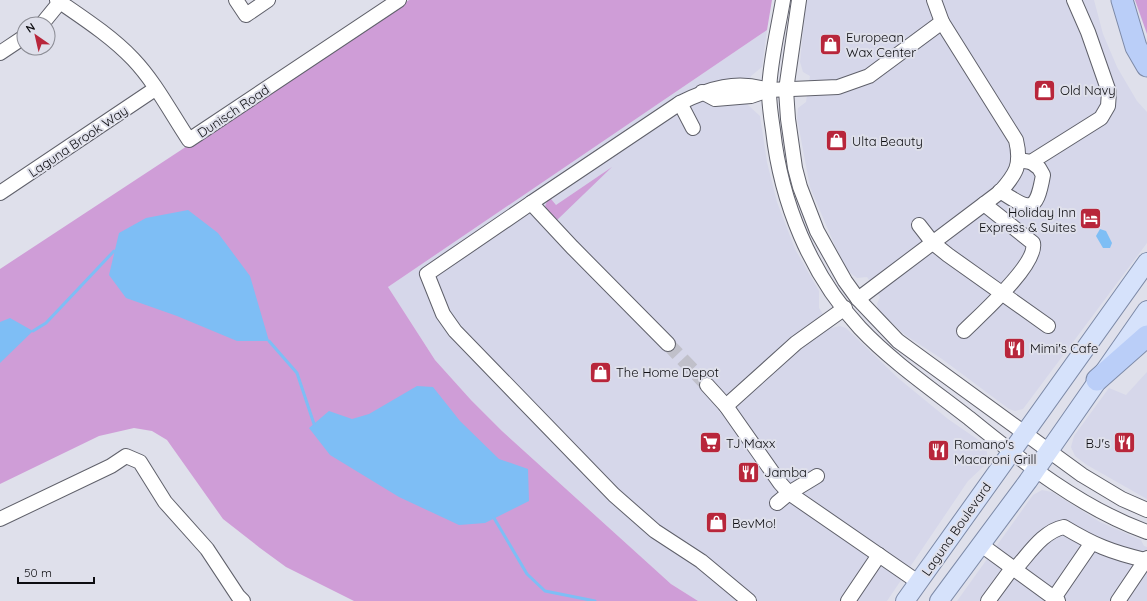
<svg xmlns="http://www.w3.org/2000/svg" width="1147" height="601" viewBox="0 0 1147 601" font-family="Quicksand,sans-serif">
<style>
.built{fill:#d6d7ea}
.green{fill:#cf9dd7}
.water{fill:#7ebef5}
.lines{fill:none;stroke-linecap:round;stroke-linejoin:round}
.stream{stroke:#7ebef5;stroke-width:3}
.minor-tunnel{stroke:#c0c0ca;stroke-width:14;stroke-dasharray:14 7;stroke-linecap:butt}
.minor-casing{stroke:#5f606a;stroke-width:16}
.major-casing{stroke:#7d8aa7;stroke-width:20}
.highway-casing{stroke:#7d8aa7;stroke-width:23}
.minor{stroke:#fff;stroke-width:14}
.major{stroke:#d6e2fb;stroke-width:18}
.highway{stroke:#bacef8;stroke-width:21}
.labels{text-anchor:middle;stroke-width:4;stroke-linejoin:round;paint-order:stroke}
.poi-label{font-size:13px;fill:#0d0d11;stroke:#dfe0eb;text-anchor:start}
.street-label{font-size:13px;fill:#0d0d11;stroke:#dfe0eb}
</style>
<rect width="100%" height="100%" fill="#dfe0eb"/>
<!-- built -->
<g class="built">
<polygon points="806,0 1094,0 1103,34 1117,67 1137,101 1147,112 1147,243 1023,409 1015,411 1009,409 942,359 905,335 878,310 877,304 880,297 867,277 857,278 848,271 835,246 810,187 797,118 798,108 806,102 810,76 803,72 800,62"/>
<polygon points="767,30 762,67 751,76 748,105 760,116 767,162 777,202 795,249 819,291 819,308 832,328 840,326 846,328 898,378 948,419 980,441 987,452 987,460 984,466 968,481 887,601 698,601 671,584 502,431 471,400 435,360 388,287"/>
<polygon points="1147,372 1147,499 1087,465 1075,456 1071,447 1074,436 1109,388 1126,395"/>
<polygon points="1042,490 1052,492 1100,522 1141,540 1144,546 1147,547 1147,601 957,601 1033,495"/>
</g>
<!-- green -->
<g class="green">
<polygon points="409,0 772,0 767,30 388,287 435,360 471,400 502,431 671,584 698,601 354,601 286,567 260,548 223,519 167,440 152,431 134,428 99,436 0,484 0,269"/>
<polygon points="1135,0 1147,0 1147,34"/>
<path d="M612,167L556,221L545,209C545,204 547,200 551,199L556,205Z"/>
</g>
<!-- water -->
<g class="water">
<polygon points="188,210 218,233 250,276 269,341 237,341 177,316 126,298 109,275 119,233 146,218"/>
<polygon points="1100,229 1106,231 1112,243 1110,248 1103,248 1096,236"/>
<polygon points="10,318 33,331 0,363 0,322"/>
<polygon points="417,386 433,387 460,421 499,459 528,469 529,501 485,523 459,525 399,497 330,455 309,428 329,411 352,419 369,414"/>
</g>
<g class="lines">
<!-- stream -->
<g class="stream">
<polyline points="33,331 46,323 114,251"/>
<polyline points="269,341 297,373 314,424"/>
<polyline points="494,518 527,574 545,591 595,601"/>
</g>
<!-- minor-tunnel -->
<polyline class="minor-tunnel" points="668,344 707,385"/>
<defs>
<g id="minor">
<path d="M57,0C83,18 111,36 133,59C155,82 171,113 189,140L399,0"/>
<polyline points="236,0 246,15 268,0"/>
<path d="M783,0C778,30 770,61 769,91C769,104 771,117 773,130C781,202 810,274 860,328C891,361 933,390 969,418C1023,462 1081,508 1147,532"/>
<polyline points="799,0 786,90 788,119 795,168 800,187 817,231 845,281 858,299 898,341 1082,475 1122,499 1147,510"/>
<polyline points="934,0 942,22"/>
<polyline points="42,24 60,2"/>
<polyline points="0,53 24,37"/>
<path d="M702,92L715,99L751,96L769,90L838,87L869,76L942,22L1016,140C1022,165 1016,174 1000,192L858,299"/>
<polyline points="680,103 693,128"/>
<polyline points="1018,160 1031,162 1101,118 1108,106 1109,92 1088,32 1074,0"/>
<path d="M1000,191C1029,210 1036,215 1043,175L1039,168L1031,162"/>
<polyline points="0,193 155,89"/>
<polyline points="531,203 427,274 443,314 455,331 614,495 655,531 701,561 749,601"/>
<polyline points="919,225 933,243 948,255 1048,326"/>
<path d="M964,331C979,316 1038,264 1033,243L984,204"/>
<path d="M668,344L572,247L531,203L680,103C710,88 736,80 769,90"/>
<polyline points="707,385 726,406 780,483 789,493 918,582"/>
<polyline points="726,406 796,343 845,308"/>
<polyline points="777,503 789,493 817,476"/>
<polyline points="0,519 111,466 126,456 140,462 165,502 207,549 238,596 243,601"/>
<polyline points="980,544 1058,601"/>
<path d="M1015,569C1029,554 1043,531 1064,527C1094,545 1111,552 1145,560"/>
<polyline points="1054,598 1091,544"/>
<polyline points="848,601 879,555"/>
<polyline points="988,601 1013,567"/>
<polyline points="1118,601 1147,558"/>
</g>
<g id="major">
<polyline points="905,601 1147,262"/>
<polyline points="939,601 1028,481 1147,310"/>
</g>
<g id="highway">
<polyline points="1122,0 1136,47 1147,66"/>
<polyline points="1097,380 1147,336"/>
</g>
</defs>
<!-- minor casing -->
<use href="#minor" class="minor-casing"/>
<!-- major casing -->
<use href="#major" class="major-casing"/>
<!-- highway casing -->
<use href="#highway" class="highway-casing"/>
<!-- minor -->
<use href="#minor" class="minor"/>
<!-- major -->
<use href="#major" class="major"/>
<!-- highway -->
<use href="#highway" class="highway"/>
</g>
<!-- icons -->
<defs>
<symbol id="shop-square" viewBox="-11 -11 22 22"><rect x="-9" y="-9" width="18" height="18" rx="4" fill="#b8263b" stroke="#dfe0eb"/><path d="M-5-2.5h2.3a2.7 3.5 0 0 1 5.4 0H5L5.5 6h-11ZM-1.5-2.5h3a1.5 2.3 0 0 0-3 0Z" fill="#fff"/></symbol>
<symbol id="hotel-square" viewBox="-11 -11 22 22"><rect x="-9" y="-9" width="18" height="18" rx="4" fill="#b8263b" stroke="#dfe0eb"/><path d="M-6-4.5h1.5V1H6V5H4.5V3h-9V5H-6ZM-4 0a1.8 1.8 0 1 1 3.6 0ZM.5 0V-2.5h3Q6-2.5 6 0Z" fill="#fff"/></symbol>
<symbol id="restaurant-square" viewBox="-11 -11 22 22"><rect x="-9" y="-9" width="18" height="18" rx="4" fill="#b8263b" stroke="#dfe0eb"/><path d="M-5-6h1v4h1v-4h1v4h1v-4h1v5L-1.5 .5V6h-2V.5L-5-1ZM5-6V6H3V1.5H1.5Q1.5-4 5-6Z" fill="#fff"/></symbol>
<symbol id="supermarket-square" viewBox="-11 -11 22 22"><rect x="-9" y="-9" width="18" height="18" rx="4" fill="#b8263b" stroke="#dfe0eb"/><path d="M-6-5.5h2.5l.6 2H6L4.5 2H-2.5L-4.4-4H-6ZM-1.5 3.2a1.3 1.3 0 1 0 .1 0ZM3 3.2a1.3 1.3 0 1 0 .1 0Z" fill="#fff"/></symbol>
</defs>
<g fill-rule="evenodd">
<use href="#shop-square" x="818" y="32" width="25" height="25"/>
<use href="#shop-square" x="1032" y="78" width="25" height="25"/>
<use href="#shop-square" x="824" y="128" width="25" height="25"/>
<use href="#hotel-square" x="1078" y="206" width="25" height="25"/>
<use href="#restaurant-square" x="1002" y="336" width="25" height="25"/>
<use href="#shop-square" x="588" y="360" width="25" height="25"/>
<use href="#supermarket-square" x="698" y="430" width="25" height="25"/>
<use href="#restaurant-square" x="1112" y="430" width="25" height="25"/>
<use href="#restaurant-square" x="926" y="438" width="25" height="25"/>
<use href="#restaurant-square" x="736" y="460" width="25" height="25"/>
<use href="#shop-square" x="704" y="510" width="25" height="25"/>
</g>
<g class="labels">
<!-- poi labels -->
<g class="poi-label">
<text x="846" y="42">European<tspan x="846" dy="15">Wax Center</tspan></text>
<text x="1060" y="95">Old Navy</text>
<text x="852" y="146">Ulta Beauty</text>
<text x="1076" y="217" text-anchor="end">Holiday Inn<tspan x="1076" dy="15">Express &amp; Suites</tspan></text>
<text x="1030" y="353">Mimi's Cafe</text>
<text x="616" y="377">The Home Depot</text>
<text x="726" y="448">TJ Maxx</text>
<text x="1110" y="448" text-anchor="end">BJ's</text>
<text x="954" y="449">Romano's<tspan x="954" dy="15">Macaroni Grill</tspan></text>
<text x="764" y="477">Jamba</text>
<text x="732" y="528">BevMo!</text>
</g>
<!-- street labels -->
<g class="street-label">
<text transform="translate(233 111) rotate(-34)" y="5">Dunisch Road</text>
<text transform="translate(78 141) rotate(-34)" y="5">Laguna Brook Way</text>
<text transform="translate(956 529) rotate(-55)" y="5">Laguna Boulevard</text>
</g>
</g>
<!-- north arrow -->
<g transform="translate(36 36) rotate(326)"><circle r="19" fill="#dfe0eb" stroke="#8b8c94"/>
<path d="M0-3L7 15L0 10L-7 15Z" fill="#b8263b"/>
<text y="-6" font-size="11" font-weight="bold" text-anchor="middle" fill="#0d0d11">N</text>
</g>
<!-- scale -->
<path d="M18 577v6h76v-6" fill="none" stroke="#0d0d11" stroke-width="2"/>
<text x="24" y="577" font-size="12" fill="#0d0d11" stroke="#dfe0eb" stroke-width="3" paint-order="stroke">50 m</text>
</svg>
